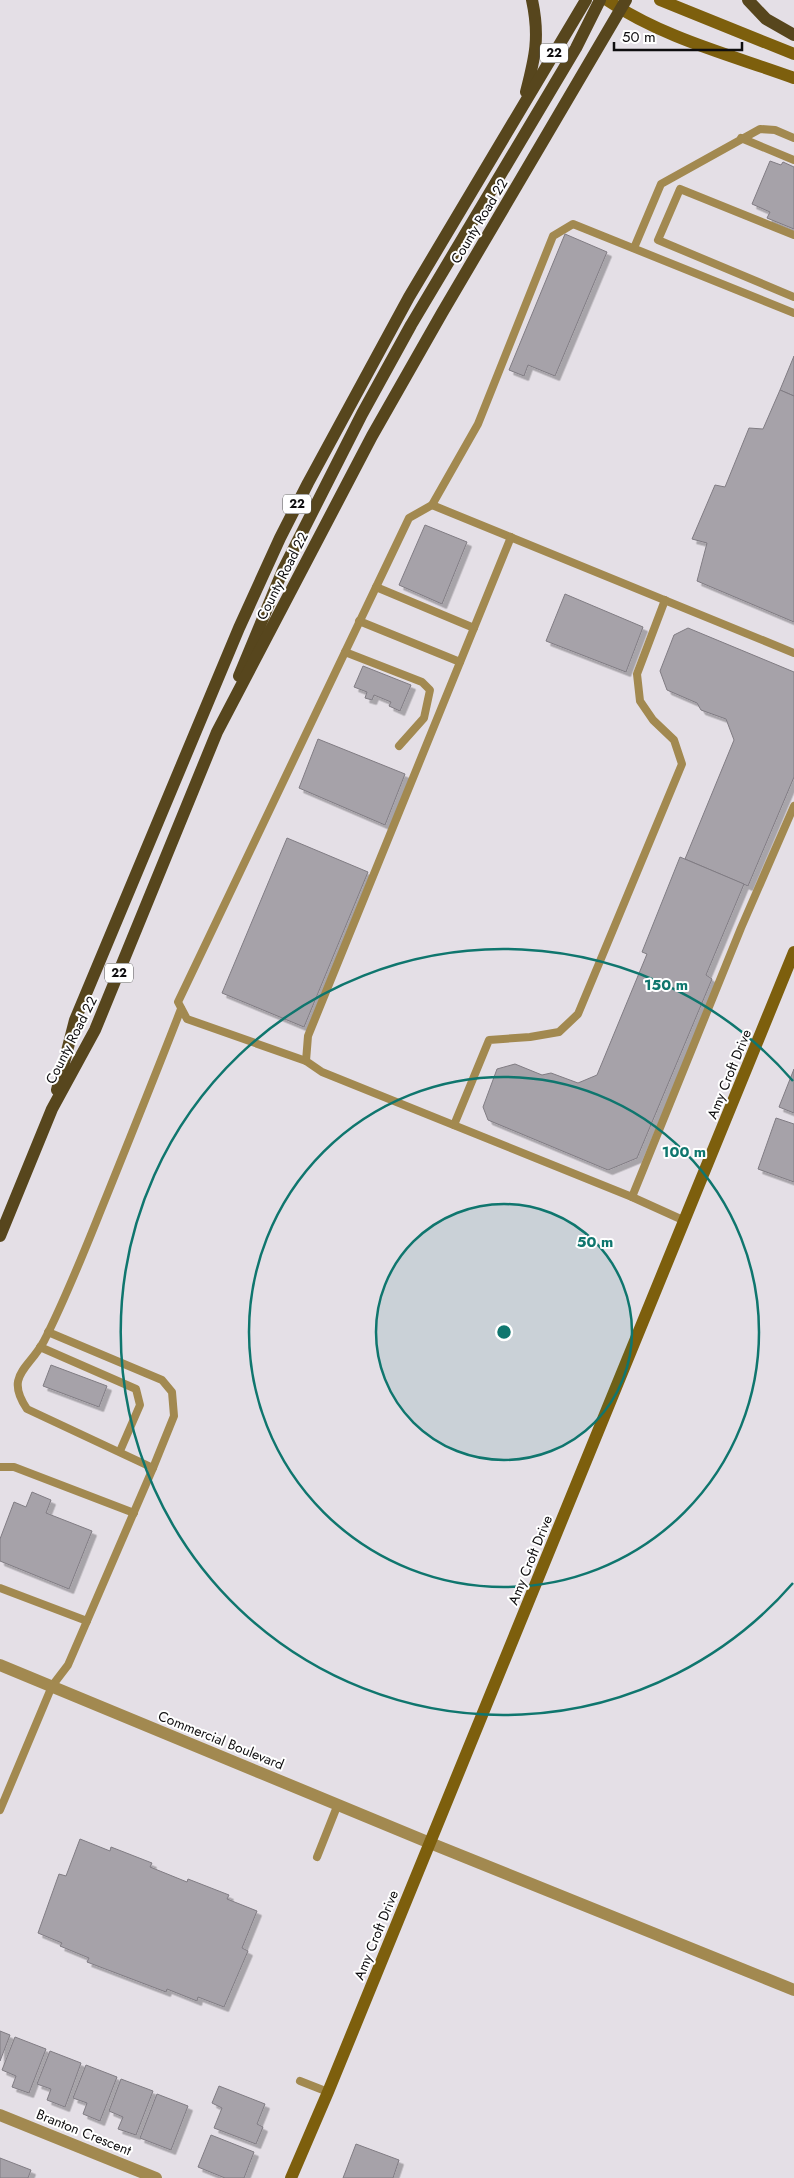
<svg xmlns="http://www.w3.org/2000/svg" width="794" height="2178" viewBox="0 0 794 2178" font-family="Jost,sans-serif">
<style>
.building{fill:#a6a2a9;stroke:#807c83;filter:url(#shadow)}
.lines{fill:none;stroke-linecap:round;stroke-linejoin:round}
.lane{stroke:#a28950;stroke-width:8}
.street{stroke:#a28950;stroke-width:12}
.secondary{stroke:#7d5f0d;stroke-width:12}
.primary{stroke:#57461d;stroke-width:12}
.ring{fill:none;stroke:#0f766e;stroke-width:2.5}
.labels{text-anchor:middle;stroke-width:4;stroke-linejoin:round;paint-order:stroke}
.shield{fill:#fff;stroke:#565657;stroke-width:1}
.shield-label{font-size:12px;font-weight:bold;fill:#0e0d0f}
.street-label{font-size:14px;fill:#0e0d0f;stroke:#fff}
.centre{fill:#0f766e;stroke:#fff;stroke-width:2.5}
.ring-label{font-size:15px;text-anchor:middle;font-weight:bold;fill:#0f766e;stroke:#fff;stroke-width:4;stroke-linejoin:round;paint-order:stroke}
</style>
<defs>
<filter id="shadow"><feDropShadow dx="4.5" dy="4.5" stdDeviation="0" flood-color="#0004"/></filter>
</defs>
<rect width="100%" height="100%" fill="#e4dfe6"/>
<!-- building -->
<g class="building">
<polygon points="770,161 781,165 783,162 794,167 794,229 767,218 770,212 752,204"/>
<polygon points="565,234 607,252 555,376 528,365 524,376 509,370"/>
<polygon points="794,356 794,396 780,390"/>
<polygon points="780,390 794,396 794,622 697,581 707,543 692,539 715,485 725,487 749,428 763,429"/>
<polygon points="425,525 467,542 442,604 399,585"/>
<polygon points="565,594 643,627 626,672 546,641"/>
<polygon points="688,628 794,672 794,777 748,886 685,859 734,740 726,719 701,710 697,703 667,690 660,671 674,635"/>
<polygon points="363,666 411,685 400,711 389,706 391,702 374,695 372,700 365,698 367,692 354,687"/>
<polygon points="318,739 405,774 385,825 299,788"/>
<polygon points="287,838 368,872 304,1027 222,993"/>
<polygon points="680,857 744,884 706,975 712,979 637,1158 608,1170 488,1120 483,1107 497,1069 515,1064 542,1075 551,1073 578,1083 597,1075 647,954 642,952"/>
<polygon points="794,1069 794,1113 779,1107"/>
<polygon points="776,1118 794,1124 794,1182 758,1169"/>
<polygon points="51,1365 107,1386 99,1407 43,1386"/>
<polygon points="32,1492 51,1500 46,1513 92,1531 69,1589 0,1561 0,1539 14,1502 26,1507"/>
<polygon points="80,1839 110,1851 111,1847 152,1863 150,1867 187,1882 188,1879 229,1895 227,1899 257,1911 242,1948 248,1951 224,2007 198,1997 197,2001 167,1989 166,1992 87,1962 89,1958 60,1946 62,1943 38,1933 59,1874 66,1876"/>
<polygon points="0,2031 10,2035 0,2061"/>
<polygon points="15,2037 46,2049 29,2093 12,2087 16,2076 2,2070"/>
<polygon points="50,2051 81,2063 65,2107 47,2100 51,2089 37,2084"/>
<polygon points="86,2065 117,2077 100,2121 83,2114 87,2103 73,2098"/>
<polygon points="121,2079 153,2091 136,2135 118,2129 123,2117 109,2111"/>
<polygon points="219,2086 265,2104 257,2124 263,2127 256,2144 214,2128 222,2108 212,2103"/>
<polygon points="157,2094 188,2106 171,2150 140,2138"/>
<polygon points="211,2135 254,2152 244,2178 225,2178 198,2167"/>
<polygon points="356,2144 399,2160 393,2178 343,2178"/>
<polygon points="0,2158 31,2170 28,2178 0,2178"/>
</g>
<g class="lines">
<!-- lane -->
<g class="lane">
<polyline points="741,138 794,160"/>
<polyline points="794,235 680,189 658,240 794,297"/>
<polyline points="634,248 661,184 760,129 775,130 794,138"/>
<polyline points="794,313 573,224 553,236 478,424 432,505 794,653"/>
<polyline points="511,537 308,1036 306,1061 322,1072 632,1197 685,1221"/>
<polyline points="376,587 474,628"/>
<polyline points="359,621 460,662"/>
<polyline points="345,652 422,682 430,690 424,718 399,746"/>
<polyline points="306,1061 187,1019 178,1002 409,518 432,505"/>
<polyline points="454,1125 489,1040 530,1037 559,1032 578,1014 682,764 674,740 653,720 640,701 637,674 665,600"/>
<polyline points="632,1197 741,928 794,806"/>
<polyline points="48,1332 162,1380 172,1392 174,1416 153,1468"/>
<polyline points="40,1347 136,1389 140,1405 120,1451"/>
<polyline points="0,1467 14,1467 134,1513"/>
<polyline points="0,1588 87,1621"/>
<path d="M0,1810L52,1686L68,1665L153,1468L27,1409C4,1375 29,1369 44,1341C68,1294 87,1244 107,1195C132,1133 157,1071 181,1009"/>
<polyline points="317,1857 338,1804"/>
<polyline points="300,2081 328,2092"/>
</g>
<!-- street -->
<g class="street">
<polyline points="0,1665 430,1843 794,1990"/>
<polyline points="0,2115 156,2178"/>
</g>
<!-- secondary -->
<g class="secondary">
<path d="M607,0C663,38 731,55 794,78"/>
<polyline points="660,0 794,54"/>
<polyline points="291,2178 328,2092 794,952"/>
</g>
<!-- primary -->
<g class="primary">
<polyline points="748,0 766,19 794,35"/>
<path d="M526,92C535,57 540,37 532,0"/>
<polyline points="239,676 283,570 362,414 411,325 576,48 600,0"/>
<polyline points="57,1090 75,1020 239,628 280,538 308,483 409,297 586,0"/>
<polyline points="0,1236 52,1109 95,1030 217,732 372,436 442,313 626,0"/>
</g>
</g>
<!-- distance rings -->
<circle cx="504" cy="1332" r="128" fill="#0f766e" fill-opacity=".12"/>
<g class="ring">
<circle cx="504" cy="1332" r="128"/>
<circle cx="504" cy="1332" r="255"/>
<path d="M793 1583A383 383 0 1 1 793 1081"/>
</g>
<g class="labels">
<!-- shield labels -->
<g class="shield">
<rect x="540" y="43.5" width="28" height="19" rx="4"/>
<rect x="283" y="494.5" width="28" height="19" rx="4"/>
<rect x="105" y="963.5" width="28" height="19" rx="4"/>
</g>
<g class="shield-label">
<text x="554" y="57">22</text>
<text x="297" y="508">22</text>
<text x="119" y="977">22</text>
</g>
<!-- street labels -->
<g class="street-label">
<text transform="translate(479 221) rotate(-59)" y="5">County Road 22</text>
<text transform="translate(282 576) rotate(-63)" y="5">County Road 22</text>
<text transform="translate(71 1040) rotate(-63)" y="5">County Road 22</text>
<text transform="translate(729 1074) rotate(-68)" y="5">Amy Croft Drive</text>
<text transform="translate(530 1560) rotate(-68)" y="5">Amy Croft Drive</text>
<text transform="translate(221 1740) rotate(22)" y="5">Commercial Boulevard</text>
<text transform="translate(376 1935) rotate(-68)" y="5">Amy Croft Drive</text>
<text transform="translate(84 2132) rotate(22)" y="5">Branton Crescent</text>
</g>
</g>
<circle cx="504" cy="1332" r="8" class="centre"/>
<g class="ring-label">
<text x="666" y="990">150 m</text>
<text x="684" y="1157">100 m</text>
<text x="595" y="1247">50 m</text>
</g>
<!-- scale -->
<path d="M614 42v8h128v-8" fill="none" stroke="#0e0d0f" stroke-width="2.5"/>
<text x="622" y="42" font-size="15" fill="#0e0d0f" stroke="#ffffff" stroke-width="4" paint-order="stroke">50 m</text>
</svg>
